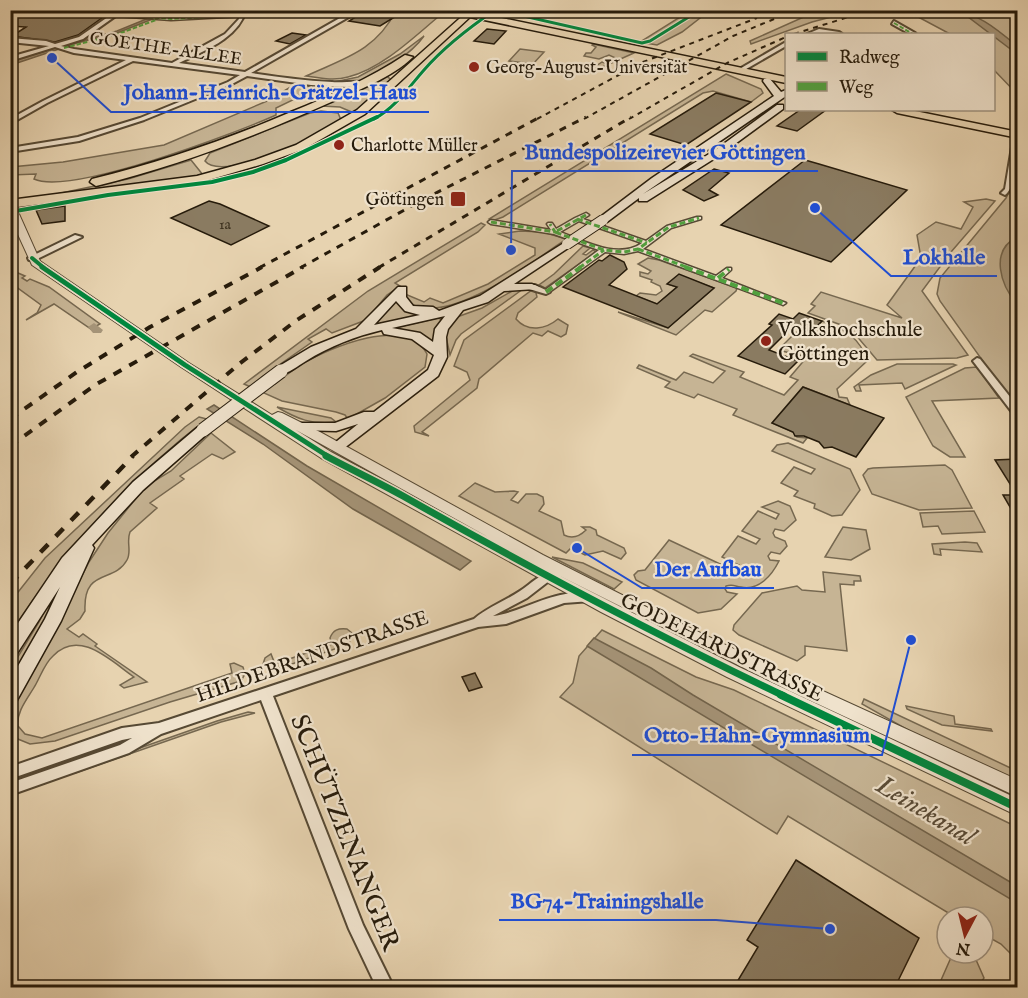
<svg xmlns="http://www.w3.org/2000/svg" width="1028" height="998" viewBox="0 0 1028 998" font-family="'IM FELL English',serif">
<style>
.green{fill:#c6b494;stroke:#766850;stroke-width:1.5}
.water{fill:#a59478;stroke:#72644c;stroke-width:1.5}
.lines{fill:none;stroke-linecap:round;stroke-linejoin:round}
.stream{stroke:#72644c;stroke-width:3}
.canal{fill:#a59478;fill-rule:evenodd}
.building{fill:#8a7b61;stroke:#261b0b;stroke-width:1.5}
.pedestrian-casing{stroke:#564934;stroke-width:3}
.minor-casing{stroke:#564934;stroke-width:4}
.tertiary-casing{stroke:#564934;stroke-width:2}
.secondary-casing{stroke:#261b0b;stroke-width:3}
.primary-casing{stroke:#261b0b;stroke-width:3}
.pedestrian{fill:#efe2cc;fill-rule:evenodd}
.minor{fill:#efe2cc;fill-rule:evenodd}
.tertiary{fill:#efe2cc;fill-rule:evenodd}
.secondary{fill:#efe2cc;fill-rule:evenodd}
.primary{fill:#e7d3b0;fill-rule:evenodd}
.rail-far3{stroke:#261b0b;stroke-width:2;stroke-dasharray:5 5;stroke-linecap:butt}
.rail-far2{stroke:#261b0b;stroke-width:3;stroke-dasharray:7 7;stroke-linecap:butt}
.rail-far1{stroke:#261b0b;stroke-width:4;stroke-dasharray:9 9;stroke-linecap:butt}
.rail{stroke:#261b0b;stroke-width:4.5;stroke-dasharray:11 11;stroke-linecap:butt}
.secondary-bridge-far1-casing{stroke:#261b0b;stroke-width:12;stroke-linecap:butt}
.secondary-bridge-casing{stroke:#261b0b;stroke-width:15;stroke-linecap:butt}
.secondary-bridge-far1{stroke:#efe2cc;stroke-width:10}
.secondary-bridge{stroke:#efe2cc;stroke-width:13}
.quiet-far2{stroke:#50a13e;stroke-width:2;stroke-dasharray:4.5 2;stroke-linecap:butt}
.quiet-far1{stroke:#50a13e;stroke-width:3;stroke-dasharray:6 3;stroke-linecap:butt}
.quiet{stroke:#50a13e;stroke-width:4;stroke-dasharray:8 4;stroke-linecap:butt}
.cycleway-far4-casing{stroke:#efe2cc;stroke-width:5}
.cycleway-far3-casing{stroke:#efe2cc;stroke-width:6}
.cycleway-far2-casing{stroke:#efe2cc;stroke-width:8}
.cycleway-far1-casing{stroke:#efe2cc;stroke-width:10}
.cycleway-casing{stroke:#efe2cc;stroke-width:12}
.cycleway-far4{stroke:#00873e;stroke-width:3}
.cycleway-far3{stroke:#00873e;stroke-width:4}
.cycleway-far2{stroke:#00873e;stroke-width:5}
.cycleway-far1{stroke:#00873e;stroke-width:7}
.cycleway{stroke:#00873e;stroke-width:8}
.poi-dot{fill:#8f2418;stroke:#efe2cc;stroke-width:2}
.labels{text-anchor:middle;stroke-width:4.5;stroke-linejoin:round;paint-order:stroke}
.far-number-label{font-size:15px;fill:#3f3320}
.far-street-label{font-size:18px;fill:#261b0b;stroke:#efe2cc}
.far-poi-label{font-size:18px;fill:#261b0b;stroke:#efe2cc;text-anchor:start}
.poi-label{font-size:21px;fill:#261b0b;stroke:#efe2cc;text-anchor:start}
.street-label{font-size:21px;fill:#261b0b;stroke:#efe2cc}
.near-street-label{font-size:26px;fill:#261b0b;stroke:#efe2cc}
.near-water-label{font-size:27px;font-style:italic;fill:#594b37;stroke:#efe2cc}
.leader{fill:none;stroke:#1d4ed8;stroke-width:2}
.callout-dot{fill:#1d4ed8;stroke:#efe2cc;stroke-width:2}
.callout-label{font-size:22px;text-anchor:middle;font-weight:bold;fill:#1d4ed8;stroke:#efe2cc;stroke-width:4.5;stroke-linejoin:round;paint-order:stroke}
</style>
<rect width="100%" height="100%" fill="#e7d3b0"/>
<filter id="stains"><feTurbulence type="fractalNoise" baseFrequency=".00333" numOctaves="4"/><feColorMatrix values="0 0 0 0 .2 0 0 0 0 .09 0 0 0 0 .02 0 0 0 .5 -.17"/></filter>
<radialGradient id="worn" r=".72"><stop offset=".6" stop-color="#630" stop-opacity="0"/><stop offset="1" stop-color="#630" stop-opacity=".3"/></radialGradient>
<!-- green -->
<g class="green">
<path d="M396,11H431L438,17C413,38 381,69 348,77C334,81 320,78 306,76C345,58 375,51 396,11Z"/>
<polygon points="684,11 709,11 682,32 657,45 640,42 685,14"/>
<polygon points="817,11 854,11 812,22 751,44 750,41"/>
<polygon points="907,11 1017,11 1017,94 994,70 994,34 950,34"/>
<path d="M424,36C413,52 377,78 358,83C351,84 341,83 334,82L358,77L400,54Z"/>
<polygon points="593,44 634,53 589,73 590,70 602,62 605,63 618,59 609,55 599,59 584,56 586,53 591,53 596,47 592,45"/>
<polygon points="520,49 544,52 533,64 509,61"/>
<polygon points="726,74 761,89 763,93 751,102 713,91 703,93 503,217 492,221 489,219"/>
<polygon points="386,75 391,80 354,113 340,107 321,106"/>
<path d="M294,85L309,87L299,97L276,108V115C236,133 70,196 34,179L36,174L11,175V167L63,162L164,145L267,101Z"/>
<path d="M321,111L338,113L341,120C328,127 315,137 301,144C283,152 218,178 205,161L210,153L310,113Z"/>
<polygon points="191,160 203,175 47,196 128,179"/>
<polygon points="1017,161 1017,409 940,301 937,294 940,278 1006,198 1011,188"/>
<polygon points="986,199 995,201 951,252 922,291 968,355 957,358 877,360 855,334 844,326 808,313 815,306 811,304 821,292 902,318 887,305 921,258 917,235 936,222 961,229 973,207 964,202"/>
<path d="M481,223L485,225L478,232L395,283L400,286L387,295L366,320L332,333L326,329L308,339L312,342L262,377L275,384C284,377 292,370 302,364C329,348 407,314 427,354L425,367L385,398L348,419L345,415L336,412L282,401L244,384L368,291Z"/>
<path d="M520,231L543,232L566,239C534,261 442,332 406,300L405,294L424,302L430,298L443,303L488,284L535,255V248L499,234Z"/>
<polygon points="583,246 590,248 583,254 586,255 593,250 596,252 545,288 539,285 554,274"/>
<polygon points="648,258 659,260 737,288 736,291 712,312 705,310 676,335 618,312 668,328 714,288 679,275 668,284 677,287 657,304 636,296 640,293 656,295 662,291 660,286 651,282 652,280 640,276 640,272 648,274 651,271 638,264"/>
<polygon points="11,270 25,276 22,278 27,281 30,279 49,287 100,324 91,329 54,304 26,320 37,313 41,305 11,283"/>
<polygon points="523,289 461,334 456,340 450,355 445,332 451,322 457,317 482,308 514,290"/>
<path d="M532,290L536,293L537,297L518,313L516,319C528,333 546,329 558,319L568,325L566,334L561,337L548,331L542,336L533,333L479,379L477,388L422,432L429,436L415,432L414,426L470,380L467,372L454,366L464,340Z"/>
<polygon points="397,300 424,315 371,326"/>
<polygon points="438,318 443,320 439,346 394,330 394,328"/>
<path d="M822,321C843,328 861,338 867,361L837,389L839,397L847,398L850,405L803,387L772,423L795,433L797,437L807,438L803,443L733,415L737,409L698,394L694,398L665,387L670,382L637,368L639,365L676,380L684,372L713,383L725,371L690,356L693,354L744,372L740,377L784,395L798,380L790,377L807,357L778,350L796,332L807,336Z"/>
<polygon points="897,364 953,364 956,365 905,389 902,383 859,385 861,391 856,391 854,387 871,375"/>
<polygon points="977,367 999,398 932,401 965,457 950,457 933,446 906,397 965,368"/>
<path d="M277,407L331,418L336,422C312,425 297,419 277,407Z"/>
<path d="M199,417L207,419C132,475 62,554 11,632V601L45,558L185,427Z"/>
<path d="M211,433L235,452L223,459L212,454L180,476L184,479L150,503L157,508L130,532C126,542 132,551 127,560C114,584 83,567 85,611L80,619L67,629L79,637L83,634L97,644L95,646L147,682L124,688L120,685L134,677C111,661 79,628 53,656C45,663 41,675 36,684C29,697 16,711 18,726L25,734L42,738L232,673L230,664L234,663L243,667L245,674L241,681L170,702L55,741L30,744L13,737L11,735V707L36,664L89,562L108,533L146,486L171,471Z"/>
<polygon points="788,443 850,469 860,490 842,515 832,516 814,508 815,504 794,496 798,491 781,483 794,467 811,474 815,469 772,451 777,445"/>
<polygon points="945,465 952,470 972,508 919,510 872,494 863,475 868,469 873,468"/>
<path d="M475,483L495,492L514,491L518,492L511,500L518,503L526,494H537L543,497L544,504L539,511L561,521L564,535C572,539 580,536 586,530L582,527H590L596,530L597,535L624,548L626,553L621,559L603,551L585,555L571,548L566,553L459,496Z"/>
<path d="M778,501L790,506L796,520L784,531L775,529L773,533L775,537L785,541L787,546L780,554L771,552L768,556L770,560L779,561C772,575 759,591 741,587C734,586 733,584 726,586L725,589L727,592L737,594L721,609L698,613L636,580L634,575L638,571L645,570L669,540L735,571L739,565L722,557L738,536L756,544L760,539L742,531L758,511L776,519L779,514L762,507Z"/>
<polygon points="974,511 985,532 942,534 938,526 923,527 920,513"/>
<polygon points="843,527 866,530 870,549 851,560 825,557"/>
<polygon points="965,542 977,543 982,552 940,549 941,555 934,554 932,544"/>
<polygon points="552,557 583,563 622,582 614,589"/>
<polygon points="75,563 11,688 11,668 39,622 53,593"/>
<polygon points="823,572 860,576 861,581 854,581 854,585 840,584 847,651 805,646 805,655 797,661 739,635 733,630 734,625 762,593 797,586 802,590 825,592"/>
<path d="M347,629L352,633L349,644L275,670L263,664L265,658L271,654L275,664L332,644L330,638C333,630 338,628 347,629Z"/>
<polygon points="602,630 696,677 734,690 1017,827 1017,960 1001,944 983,934 983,917 955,917 788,816 777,834 560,697 573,683 579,656"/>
<polygon points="864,699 1017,771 1017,782 924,739 862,704"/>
<polygon points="906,706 954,716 955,724 991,729 992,731 942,725 907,709"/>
<polygon points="248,712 255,713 221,722 75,773 74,771 217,721"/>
<polygon points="146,733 146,735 16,781 16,778"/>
<polygon points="953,953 973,953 984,978 978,987 938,987"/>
</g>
<!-- water -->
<g class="water">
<polygon points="166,11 173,11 117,33 77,43 11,65 10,61 20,58 117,31"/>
<path d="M949,11C975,10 998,30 1017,46V54L968,17Z"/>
<path d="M1017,237V254L1012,271L1017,287V304C1001,286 989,251 1017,237Z"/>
<polygon points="214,405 307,466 471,561 460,570 353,509 263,444 207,409"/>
<polygon points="594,638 651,668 693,695 1017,886 1017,903 587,646"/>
</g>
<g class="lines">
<!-- stream -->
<polyline class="stream" points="1013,233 1018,236"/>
<!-- canal -->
<polygon class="canal" points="94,323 103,330 101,333 93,333 88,327"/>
</g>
<!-- building -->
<g class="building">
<polygon points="10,10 113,10 78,35 55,42 12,36 26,27 10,26"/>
<polygon points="367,10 399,10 389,16 393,18 380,26 349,21"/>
<polygon points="487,29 506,31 494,44 474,41"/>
<polygon points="292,33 306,35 290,44 276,41"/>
<polygon points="716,93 751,102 686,145 650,134"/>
<polygon points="800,110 826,110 797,131 777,126"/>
<polygon points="805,160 819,164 907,190 831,262 721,225"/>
<polygon points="714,169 729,173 709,190 718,195 704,201 683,190"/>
<polygon points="209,201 220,204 269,226 231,245 171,218"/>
<polygon points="65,206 65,221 42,224 36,210"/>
<polygon points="610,255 624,262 627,269 609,285 657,304 677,287 667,284 679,274 714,288 668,328 563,287 599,260 602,261"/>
<polygon points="799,313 822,321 811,332 793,326 769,350 798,361 785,374 738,356 772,325 769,324 779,314 793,319"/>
<polygon points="803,387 884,418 856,457 832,447 824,448 819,442 804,436 795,436 793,432 772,423"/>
<polygon points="1017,459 1017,519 1003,495 1017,495 995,460"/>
<polygon points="475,673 482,687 469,691 462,677"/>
<polygon points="796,860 919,938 895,987 734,987 758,947 747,940"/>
</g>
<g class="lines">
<defs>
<g id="pedestrian">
<polygon points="115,14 171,18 244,14 246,15 244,16 171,20 116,16"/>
<path d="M586,213L589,215L583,219L646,241L667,226L697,217H701V219L671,228L643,249L716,276L727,268H731V270L722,278L786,303L783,305L781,304L638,251L624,254L605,252L548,293H544V291L599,250L554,234L491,224L488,222L491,220L551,230L547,224L548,223H552L556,229L575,218ZM579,221L642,243C618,260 584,241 560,232Z"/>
</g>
<g id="minor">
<path d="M118,10H124L83,39L61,46L74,49L172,63L225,34L239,19L241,10H246C238,39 203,51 179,63L245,72L354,10H361L251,73C278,77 305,81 332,82C342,83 361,80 369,83L347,87L311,85L247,76L232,84L144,120L79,141L10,152V148L78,137L140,118L228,82L240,75L133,61L47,103L10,124V119L43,101L126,60L74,53L55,47L10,61V57L49,46L10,42V38L46,41L55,44L79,37Z"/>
<polygon points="894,21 915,33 916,34 910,34 892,24"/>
<polygon points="819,29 839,32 842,34 819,33 807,34"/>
<polygon points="786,42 786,46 741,72 736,71"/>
<path d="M1017,133C1018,147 1017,187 1005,195L1001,193L1005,189L1014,135Z"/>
<polygon points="75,235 82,237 35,260 29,260 28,258"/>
<polygon points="529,285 535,285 550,292 546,294 529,289"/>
<polygon points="977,358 980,359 1018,407 1018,417 1015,416 973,361"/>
<path d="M554,572L558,573L560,576L558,579L549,581L527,598L493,616C525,612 558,586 591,595L593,598L591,601L564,603L506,624L478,627L273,696L363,925L394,988H377L349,929L261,700L161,734L129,753L10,795V783L120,745L132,738L122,740L10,779V767L122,728L159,723L474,619C488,607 505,601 520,591C532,583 539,574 554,572Z"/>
</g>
<path id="tertiary" d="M10,202L15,205L40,261L189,363L272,415L278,412L282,413L320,432L543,555L636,602L801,681L1018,780V797L790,691L558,575L739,667L1018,799V816L727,677L601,612L321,458L181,367L32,265L10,217ZM296,430L490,538L331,452Z"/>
<g id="secondary">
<polygon points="457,10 474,10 468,16"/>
<polygon points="764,79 770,79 781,92 786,90 786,96 643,194 714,151 777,105 783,105 783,109 720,155 647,201 639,201 639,198 607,222 599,222 599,218 652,178 774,96 763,81"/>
<path d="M567,241L572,244L571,246L514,284H532L538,287L536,289L504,291L488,302L463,310L448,329L446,337L447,357L438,376L343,449H333L331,446L358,424L336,431L296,430L294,427L296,424L301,423H335L364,412H374L428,370L434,355L412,339L384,334L382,330C356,336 330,346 306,361C297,366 287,376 276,374L275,371L276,368L311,347L356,329L398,287H406V297L413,306L433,307L439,311L480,296ZM396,301L405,311L420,315L374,325ZM445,316L435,329L433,342L420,333L392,328Z"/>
<polygon points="203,426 210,430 208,433 143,490 92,545 94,548 61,621 16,702 10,704 10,680 45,619 60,587 16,655 10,657 10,635 62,558 133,482 198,427"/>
</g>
<g id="primary">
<polygon points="468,11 786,77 786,83 470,17 365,114 304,149 263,164 198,183 10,208 10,200 197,176 255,160 296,145 357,110"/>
<path d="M405,55L413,57C392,78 356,91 329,103C253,137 177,166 96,186L90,182L92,179C160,162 226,140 291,112C330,96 369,79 405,55Z"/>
<polygon points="892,110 910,110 1018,132 1018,138 897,113"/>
</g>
</defs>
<!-- pedestrian casing -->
<use href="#pedestrian" class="pedestrian-casing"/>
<!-- minor casing -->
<use href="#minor" class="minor-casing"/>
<!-- tertiary casing -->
<use href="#tertiary" class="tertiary-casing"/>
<!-- secondary casing -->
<use href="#secondary" class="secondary-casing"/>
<!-- primary casing -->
<use href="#primary" class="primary-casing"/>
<!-- pedestrian -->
<use href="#pedestrian" class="pedestrian"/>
<!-- minor -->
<use href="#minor" class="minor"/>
<!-- tertiary -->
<use href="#tertiary" class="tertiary"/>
<!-- secondary -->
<use href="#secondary" class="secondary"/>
<!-- primary -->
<use href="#primary" class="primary"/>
<!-- rail-far3 -->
<g class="rail-far3">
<polyline points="794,34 871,10"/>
<polyline points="537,119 643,62 757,18"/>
<polyline points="584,119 733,36 796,10"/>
<polyline points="629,119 727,63 786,37"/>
</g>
<!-- rail-far2 -->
<g class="rail-far2">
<polyline points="259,268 540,117"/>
<polyline points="300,268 426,198 586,117"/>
<polyline points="378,268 631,117"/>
</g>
<!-- rail-far1 -->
<g class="rail-far1">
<polyline points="10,419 77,372 150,327 262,267"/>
<polyline points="10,446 95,385 303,267"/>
<polyline points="131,457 239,364 297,320 380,267"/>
</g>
<!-- rail -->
<polyline class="rail" points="10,584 133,456"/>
<defs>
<polyline id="secondary-bridge-far1" points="567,244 603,220"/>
<polyline id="secondary-bridge" points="203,430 281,371"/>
</defs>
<!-- secondary-bridge-far1 casing -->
<use href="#secondary-bridge-far1" class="secondary-bridge-far1-casing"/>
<!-- secondary-bridge casing -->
<use href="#secondary-bridge" class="secondary-bridge-casing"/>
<!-- secondary-bridge-far1 -->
<use href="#secondary-bridge-far1" class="secondary-bridge-far1"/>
<!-- secondary-bridge -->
<use href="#secondary-bridge" class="secondary-bridge"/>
<!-- quiet-far2 -->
<g class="quiet-far2">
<polyline points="116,15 171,19 244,15"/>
<polyline points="894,23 913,34"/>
<polyline points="64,48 118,34 156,20"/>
</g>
<!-- quiet-far1 -->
<g class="quiet-far1">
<polyline points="586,215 555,232 604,250 624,252 638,249 669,227 699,218"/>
<polyline points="577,219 647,243"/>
<polyline points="491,222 555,232 550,224"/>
<polyline points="638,249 689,268"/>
<polyline points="579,268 604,250"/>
</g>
<!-- quiet -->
<g class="quiet">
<polyline points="685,267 783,303"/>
<polyline points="718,278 729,269"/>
<polyline points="546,292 581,267"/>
</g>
<defs>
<g id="cycleway-far4">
<polyline points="497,10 642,43 650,41 692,15 689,10"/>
<path d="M374,119C395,108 409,87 424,70C444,47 470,27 495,10"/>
</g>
<g id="cycleway-far3">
<polyline points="10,212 108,195 212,182 253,172 286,160 377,117"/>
<polyline points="32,258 44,268"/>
</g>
<polyline id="cycleway-far2" points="42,267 185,365 329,457"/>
<path id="cycleway-far1" d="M326,456C352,470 378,482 403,496C528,567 654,634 784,696"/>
<polyline id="cycleway" points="781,695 1018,808"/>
</defs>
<!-- cycleway-far4 casing -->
<use href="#cycleway-far4" class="cycleway-far4-casing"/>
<!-- cycleway-far3 casing -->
<use href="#cycleway-far3" class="cycleway-far3-casing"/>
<!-- cycleway-far2 casing -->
<use href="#cycleway-far2" class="cycleway-far2-casing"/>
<!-- cycleway-far1 casing -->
<use href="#cycleway-far1" class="cycleway-far1-casing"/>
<!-- cycleway casing -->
<use href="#cycleway" class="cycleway-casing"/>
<!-- cycleway-far4 -->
<use href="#cycleway-far4" class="cycleway-far4"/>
<!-- cycleway-far3 -->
<use href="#cycleway-far3" class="cycleway-far3"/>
<!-- cycleway-far2 -->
<use href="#cycleway-far2" class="cycleway-far2"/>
<!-- cycleway-far1 -->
<use href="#cycleway-far1" class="cycleway-far1"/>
<!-- cycleway -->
<use href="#cycleway" class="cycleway"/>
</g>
<!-- markers -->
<g class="poi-dot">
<circle cx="474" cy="67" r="6"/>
<circle cx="339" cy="145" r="6"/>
<rect x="450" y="191" width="16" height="16" rx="3"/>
<circle cx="766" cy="341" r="6"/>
</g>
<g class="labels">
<!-- far-number labels -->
<g class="far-number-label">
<text x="225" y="229">1a</text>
</g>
<!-- far-street labels -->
<g class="far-street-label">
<text transform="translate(166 48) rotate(8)" y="6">GOETHE-ALLEE</text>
</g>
<!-- far-poi labels -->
<g class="far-poi-label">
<text x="486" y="73">Georg-August-Universität</text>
<text x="351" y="151">Charlotte Müller</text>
<text x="444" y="205" text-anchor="end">Göttingen</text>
</g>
<!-- poi labels -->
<g class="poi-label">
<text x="778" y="336">Volkshochschule<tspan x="778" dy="24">Göttingen</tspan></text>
</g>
<!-- street labels -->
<g class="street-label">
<text transform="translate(722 647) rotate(26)" y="7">GODEHARDSTRASSE</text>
<text transform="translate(312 656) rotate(-19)" y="7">HILDEBRANDSTRASSE</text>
</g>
<!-- near-street labels -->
<g class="near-street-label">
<text transform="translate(346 832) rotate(68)" y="9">SCHÜTZENANGER</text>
</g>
<!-- near-water labels -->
<g class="near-water-label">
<text transform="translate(926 810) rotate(31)" y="9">Leinekanal</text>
</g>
</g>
<!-- callouts -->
<path class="leader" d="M52 58L111 112H429M511 250L512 171H818M815 208L891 276H997M577 548L642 588H774M911 640L882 755H632M830 929L716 920H499"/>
<g class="callout-dot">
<circle cx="52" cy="58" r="6"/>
<circle cx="511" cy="250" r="6"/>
<circle cx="815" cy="208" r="6"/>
<circle cx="577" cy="548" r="6"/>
<circle cx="911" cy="640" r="6"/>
<circle cx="830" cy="929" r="6"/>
</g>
<g class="callout-label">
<text x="270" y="99">Johann-Heinrich-Grätzel-Haus</text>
<text x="665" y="159">Bundespolizeirevier Göttingen</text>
<text x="944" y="264">Lokhalle</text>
<text x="708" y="576">Der Aufbau</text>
<text x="757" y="742">Otto-Hahn-Gymnasium</text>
<text x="607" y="908">BG74-Trainingshalle</text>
</g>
<!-- margin -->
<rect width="1028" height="998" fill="none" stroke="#e7d3b0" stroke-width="36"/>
<rect x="12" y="12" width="1004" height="974" fill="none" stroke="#261b0b" stroke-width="3"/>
<rect x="18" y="18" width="992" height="962" fill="none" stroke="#261b0b" stroke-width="1.5"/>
<!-- legend -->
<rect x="785" y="33" width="210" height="78" fill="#efe2cc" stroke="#9f927f" stroke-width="1.5"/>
<rect x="797" y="52" width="30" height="9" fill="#00873e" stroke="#9f927f" stroke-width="1.5"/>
<text x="839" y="63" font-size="18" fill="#261b0b">Radweg</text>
<rect x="797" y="82" width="30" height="9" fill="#50a13e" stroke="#9f927f" stroke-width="1.5"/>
<text x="839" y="93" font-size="18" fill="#261b0b">Weg</text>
<!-- north arrow -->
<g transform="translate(965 935) rotate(187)"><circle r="28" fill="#efe2cc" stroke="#9f927f" stroke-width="1.5"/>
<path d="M0-4.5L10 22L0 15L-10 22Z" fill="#8f2418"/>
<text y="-9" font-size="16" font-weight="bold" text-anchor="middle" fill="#261b0b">N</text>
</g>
<rect width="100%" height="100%" filter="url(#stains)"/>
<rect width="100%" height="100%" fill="url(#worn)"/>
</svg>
